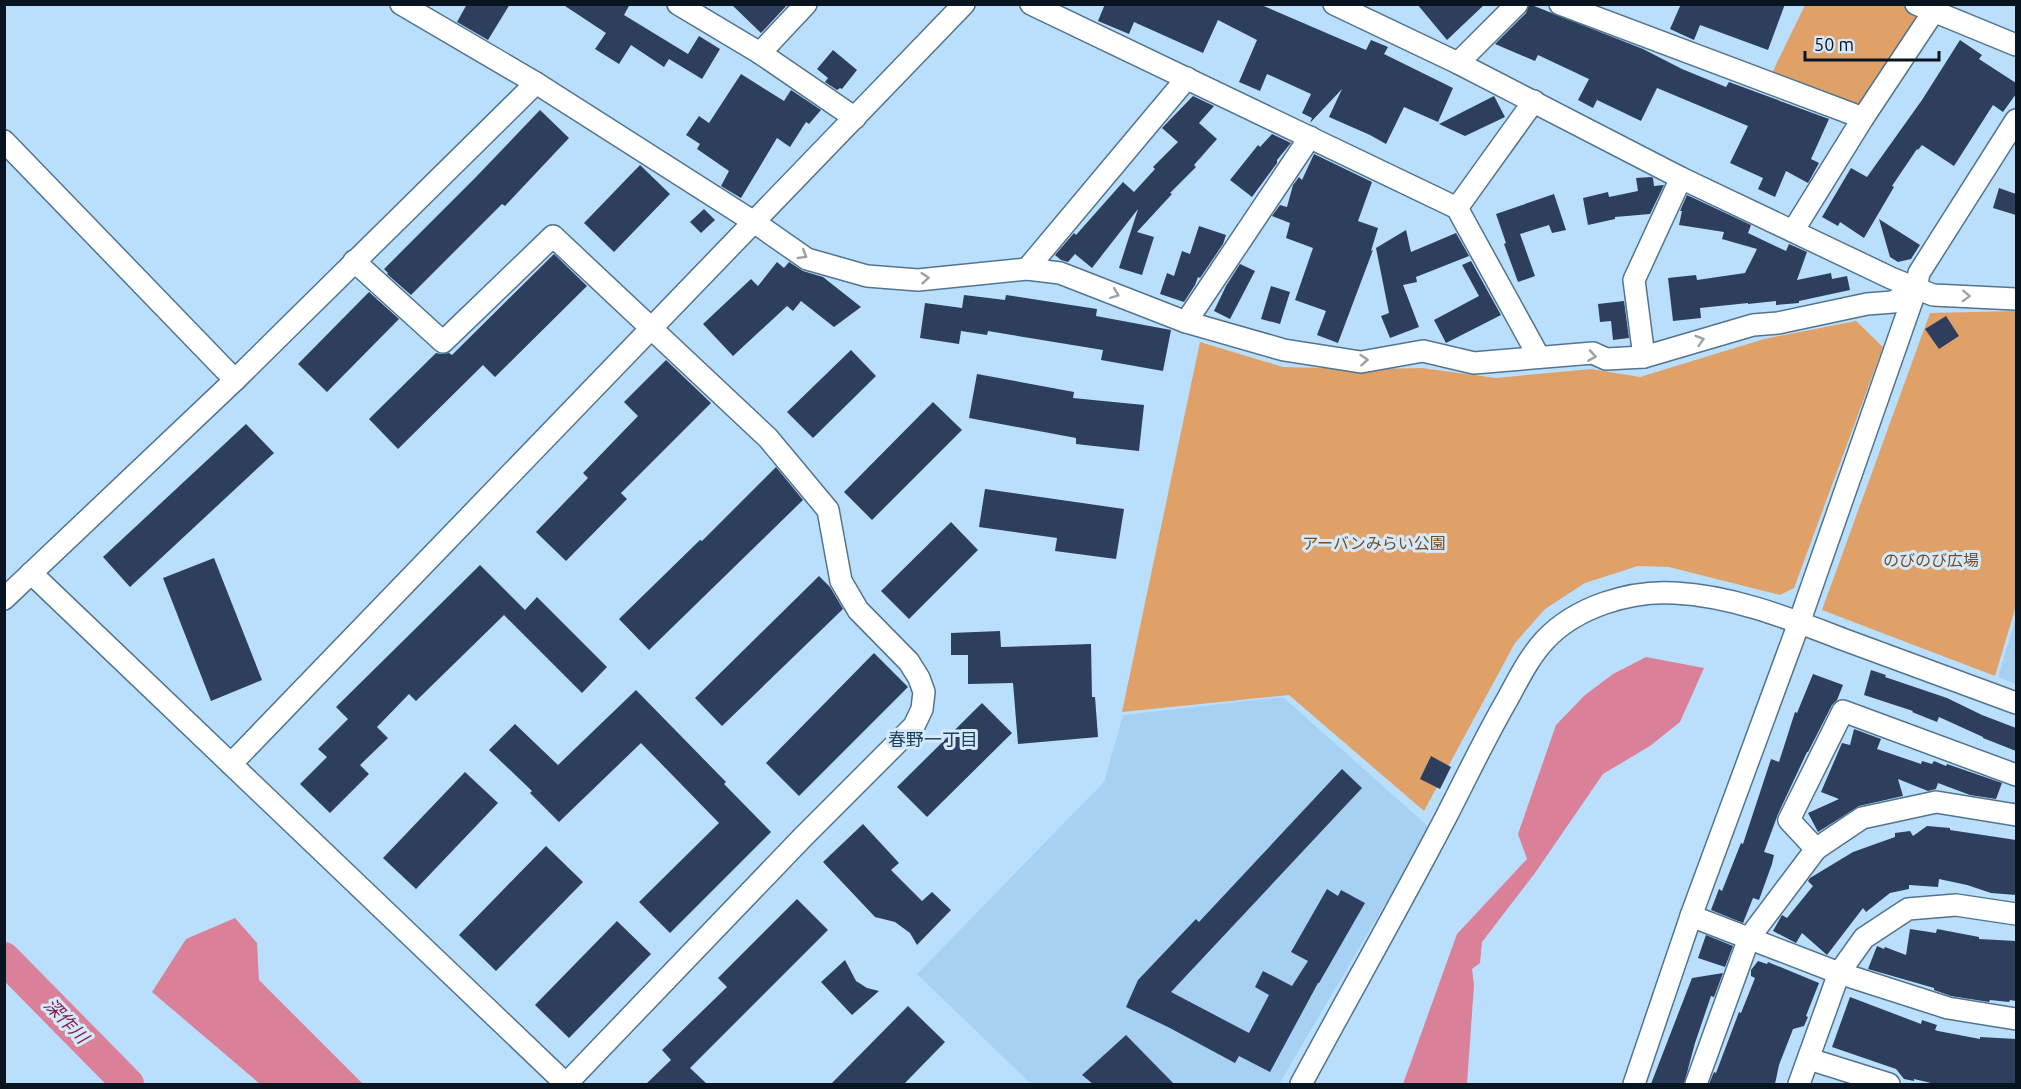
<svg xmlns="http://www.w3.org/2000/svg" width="2021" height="1089" viewBox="0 0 2021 1089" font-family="Ubuntu,'Noto Sans JP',sans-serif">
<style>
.built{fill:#a6d1f3}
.green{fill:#dfa168}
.water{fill:#da8199}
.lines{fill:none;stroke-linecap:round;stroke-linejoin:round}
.river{stroke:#da8199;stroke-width:32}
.building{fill:#2e3e5d}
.minor-casing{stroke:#52748f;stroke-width:24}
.minor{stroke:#fff;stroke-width:21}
.oneway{stroke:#9ca1a6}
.labels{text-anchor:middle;stroke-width:6;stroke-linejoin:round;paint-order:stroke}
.park-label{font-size:16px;fill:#774a1c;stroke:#d4eafc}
.neighbourhood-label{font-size:18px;fill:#1d3e56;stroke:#d4eafc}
.water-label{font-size:18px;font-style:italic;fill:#841b44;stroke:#d4eafc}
</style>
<rect width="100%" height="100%" fill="#badffd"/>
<!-- built -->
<g class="built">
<polygon points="2016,617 2016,684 1998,677"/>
<polygon points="1283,697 1430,828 1279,1084 1031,1084 917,974 1104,782 1123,715"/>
</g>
<!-- green -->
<g class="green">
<polygon points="1805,5 1904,5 1926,13 1858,108 1771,75"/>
<polygon points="2016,311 2016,606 1995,676 1822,610 1930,313"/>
<polygon points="1856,321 1883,347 1794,588 1780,595 1669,567 1638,566 1585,583 1545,609 1515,643 1424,811 1289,695 1122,712 1200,342 1283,367 1366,369 1422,368 1496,378 1591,369 1640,377 1764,339"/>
</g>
<!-- water -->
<g class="water">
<polygon points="1646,657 1704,668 1680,722 1650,746 1603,774 1535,873 1482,942 1480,963 1472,969 1474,985 1467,1084 1403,1084 1457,934 1527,859 1518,834 1556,725 1585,695 1613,674"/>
<polygon points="235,918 257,943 259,980 363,1084 260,1084 152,992 186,939"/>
</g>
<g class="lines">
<!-- river -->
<polyline class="river" points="4,958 128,1084"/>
</g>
<!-- building -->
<g class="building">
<polygon points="467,4 510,4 488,40 457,22"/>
<polygon points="562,4 630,4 624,15 688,54 699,36 720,49 702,79 669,59 664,67 631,45 619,64 595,49 606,33"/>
<polygon points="731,4 788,4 761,33"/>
<polygon points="1105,4 1259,4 1366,50 1371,40 1388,47 1384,54 1453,88 1438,122 1404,107 1386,144 1370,135 1329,117 1342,89 1310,123 1312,118 1302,113 1311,94 1267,74 1260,91 1239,82 1257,40 1218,20 1203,53 1134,22 1129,34 1098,21"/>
<polygon points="1417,4 1485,4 1447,40"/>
<polygon points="1529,4 1643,49 1682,69 1726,87 1729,82 1829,119 1811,159 1819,163 1808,183 1786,171 1775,197 1758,189 1763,178 1730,163 1748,126 1657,88 1641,121 1597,100 1593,108 1578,100 1589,79 1538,55 1535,61 1495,44 1526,13"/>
<polygon points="1681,4 1785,4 1768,50 1700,25 1694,40 1670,29"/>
<polygon points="1960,40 1982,55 1979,59 2016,83 2016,94 2003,112 1993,105 1954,166 1922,145 1918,150 1917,149 1892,186 1894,187 1864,238 1840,222 1838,226 1822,217 1851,168 1867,177 1922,100"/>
<polygon points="833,50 857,70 842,89 840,88 837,90 825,82 828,78 817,69"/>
<polygon points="741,74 784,101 791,90 821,110 809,124 806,122 790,147 777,138 741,198 721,186 729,171 697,149 700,144 686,135 699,116 709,123"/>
<polygon points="1193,96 1214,106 1199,123 1217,139 1194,165 1196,167 1170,193 1172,194 1137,232 1154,237 1142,275 1119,268 1138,209 1092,268 1075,254 1068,262 1061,260 1055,255 1074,233 1076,235 1123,182 1134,192 1155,169 1153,167 1178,142 1162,128"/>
<polygon points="1494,96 1505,117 1465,136 1439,124"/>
<polygon points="540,110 569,138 505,206 502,204 411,295 387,274 388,273 384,269 475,178"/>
<polygon points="1272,134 1291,143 1277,160 1277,163 1252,197 1230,180 1258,145 1260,147"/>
<polygon points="1314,154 1372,182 1358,221 1378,228 1371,251 1373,250 1338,343 1317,335 1326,311 1295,300 1313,248 1286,238 1290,223 1272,216 1280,205 1287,207 1293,185 1299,177 1302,180"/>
<polygon points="640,165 670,194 614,252 584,223"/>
<polygon points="1651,177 1653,178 1654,186 1664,185 1650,214 1615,217 1615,219 1588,225 1583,198 1608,192 1609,197 1638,191 1636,178"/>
<polygon points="1999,188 2016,194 2016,215 1993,208"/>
<polygon points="1554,194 1566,230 1552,233 1549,225 1520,234 1535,276 1518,282 1504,244 1506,243 1496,214"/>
<polygon points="1687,195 1751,225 1748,233 1786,251 1789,244 1807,252 1797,280 1831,273 1832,279 1847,276 1850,290 1799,301 1799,303 1776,305 1776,301 1748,304 1748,303 1700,308 1701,318 1673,321 1668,278 1696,275 1697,280 1745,273 1757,249 1722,239 1724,232 1679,225 1682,211 1680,211"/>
<polygon points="704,209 715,220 701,233 690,222"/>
<polygon points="1879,219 1920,245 1911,259 1898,262 1890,257"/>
<polygon points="1199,226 1226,235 1223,244 1200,278 1198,277 1195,285 1184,302 1160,294 1167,273 1174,276 1182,251 1190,254"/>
<polygon points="1406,230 1411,252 1456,233 1469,256 1416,277 1417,282 1403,285 1419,327 1390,338 1381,316 1389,313 1376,248"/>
<polygon points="554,254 587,286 495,377 483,365 398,449 369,419 436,353 441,354 449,353 452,355"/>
<polygon points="1471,261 1501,315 1446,343 1434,320 1479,296 1462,265"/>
<polygon points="777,262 784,268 789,262 803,271 823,277 861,307 834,327 801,301 793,311 787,306 733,356 703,324 751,279 758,286"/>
<polygon points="1240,264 1255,271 1230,319 1214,311 1226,286"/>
<polygon points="1271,286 1290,292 1280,324 1261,319"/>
<polygon points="369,292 399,319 327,392 298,364"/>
<polygon points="964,295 1005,300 1006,295 1097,309 1096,316 1171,330 1163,371 1101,360 1103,350 988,331 987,335 961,331 959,344 920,338 925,303 962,308"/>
<polygon points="1624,301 1629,338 1613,340 1611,321 1600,322 1598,304"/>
<polygon points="1946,316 1959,336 1939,349 1925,329"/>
<polygon points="851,350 876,376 813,438 787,412"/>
<polygon points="666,360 711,403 621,493 627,499 566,561 536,532 588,478 583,473 638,416 624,402"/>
<polygon points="977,374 1074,392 1073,398 1144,405 1139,451 1076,444 1076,438 969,418"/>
<polygon points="933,402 962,430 872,520 844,492"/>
<polygon points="246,424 274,453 130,587 103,557"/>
<polygon points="776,467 803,500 649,650 619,619 700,540 702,541"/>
<polygon points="985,489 1124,509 1116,559 1055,551 1057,538 979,527"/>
<polygon points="951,522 978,550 909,619 881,591"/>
<polygon points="214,558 262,680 211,701 163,578"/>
<polygon points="480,565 525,610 537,597 607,667 582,693 504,615 416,701 409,694 377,727 388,738 360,765 369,774 330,813 300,784 327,757 318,749 348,719 336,707"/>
<polygon points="819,576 830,587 843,609 722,726 695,698"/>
<polygon points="1000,631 1001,647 1091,644 1092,697 1095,697 1098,737 1018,744 1013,683 968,684 968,655 951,655 951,633"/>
<polygon points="874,653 908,687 799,796 766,763"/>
<polygon points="1871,670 1886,675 1885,677 1947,698 1982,715 2016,728 2016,751 1983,738 1983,737 1939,717 1937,722 1912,712 1913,711 1864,695"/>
<polygon points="1813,674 1843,685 1837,700 1832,705 1808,752 1807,752 1778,814 1764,852 1774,855 1772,864 1759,900 1753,898 1743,923 1711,910 1719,889 1722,891 1741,843 1743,844 1771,759 1779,762 1795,712 1797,713"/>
<polygon points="636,690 726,782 724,784 771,832 670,933 639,902 719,823 641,743 559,822 530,793 532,791 489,750 515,724 558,765"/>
<polygon points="982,703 1012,733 927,817 897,787"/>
<polygon points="1854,729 1881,739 1877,749 1921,764 1922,761 1932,764 1934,761 1946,766 1947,764 2002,783 1996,799 1970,795 1938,783 1936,789 1928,791 1898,779 1903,796 1859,806 1818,832 1808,813 1839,799 1821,792 1842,743 1850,745"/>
<polygon points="1431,756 1451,767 1440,789 1420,779"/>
<polygon points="1342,769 1362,788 1171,992 1249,1033 1269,995 1255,987 1263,971 1292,986 1308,961 1291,952 1327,889 1338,896 1341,890 1365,903 1319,983 1318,983 1270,1072 1239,1056 1235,1063 1168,1027 1126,1007 1138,980 1196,919 1199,922"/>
<polygon points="465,772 498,803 416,889 383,858"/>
<polygon points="863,824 899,863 891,870 922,901 932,892 951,910 917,945 910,933 895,922 875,917 823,862"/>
<polygon points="1927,826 1950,828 1950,830 2016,840 2016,895 1991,893 1967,885 1939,879 1938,887 1909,885 1909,889 1890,893 1866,912 1863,908 1827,955 1802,933 1796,943 1773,931 1782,915 1787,918 1813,886 1808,881 1810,878 1853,852 1895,837 1895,833 1910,831 1913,836"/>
<polygon points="546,846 583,882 496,971 459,935"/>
<polygon points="797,899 828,930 690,1068 707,1084 646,1084 671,1060 662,1050 727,987 718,978"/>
<polygon points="617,921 651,954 569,1038 535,1005"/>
<polygon points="1910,929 1936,933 1937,929 1979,937 1979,939 2016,941 2016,1001 2010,1000 2009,1002 1990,1000 1989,1002 1951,996 1934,990 1934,988 1868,969 1877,946 1884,949 1885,947 1906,955"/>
<polygon points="1706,935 1733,946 1725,967 1698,958"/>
<polygon points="845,960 856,981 867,988 879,991 852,1015 821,982"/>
<polygon points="1758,961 1767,964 1768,962 1819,983 1806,1016 1808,1017 1804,1026 1793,1029 1779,1065 1775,1084 1709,1084 1714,1072 1716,1073 1739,1012 1741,1013 1755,978 1751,976 1751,970"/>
<polygon points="1723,973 1714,997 1711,996 1695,1043 1684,1084 1651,1084 1692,978"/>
<polygon points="1850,997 1921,1024 1922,1020 1937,1025 1935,1030 1938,1031 1980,1039 1980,1037 2016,1039 2016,1084 1935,1084 1914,1079 1914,1081 1904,1079 1896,1069 1832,1047"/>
<polygon points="908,1006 945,1042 904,1084 831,1084"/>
<polygon points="1126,1035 1174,1084 1093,1084 1082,1075"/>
</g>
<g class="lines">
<defs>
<g id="minor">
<polyline points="401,4 536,83 754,222 807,259 867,276 918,280 1027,269 1060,273 1186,322 1284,350 1361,362 1423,351 1474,363 1593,353 1606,359 1644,357 1753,325 1778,323 1867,304 1893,302 1916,289"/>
<polyline points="678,4 760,53 855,118"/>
<polyline points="1031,4 1457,208 1539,357"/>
<polyline points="1334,4 1458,63 1681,178 1891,278 1933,295 2016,299"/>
<polyline points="1560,4 1863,118"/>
<polyline points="1916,4 2016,45"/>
<polyline points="760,53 806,4"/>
<polyline points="1458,63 1517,4"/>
<polyline points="4,141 235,380"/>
<polyline points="1457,208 1534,101"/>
<polyline points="1793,231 1863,118 1934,11"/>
<polyline points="354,261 443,342 553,236 768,438 828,510 841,581 858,610 909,662 919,678 924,692 922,709 914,726 803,837 566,1084"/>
<polyline points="1027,269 1187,78"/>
<polyline points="1186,322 1310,137"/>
<polyline points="1644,357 1634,280 1681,178"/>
<polyline points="31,573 566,1084"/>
<polyline points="4,599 235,380 536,83"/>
<polyline points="231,764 964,4"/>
<polyline points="1816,849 1789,820 1843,711 2016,775"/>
<polyline points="1691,916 1839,973 1948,1008 2016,1019"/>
<polyline points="1809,1059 1889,1084"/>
<path d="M1301,1084C1349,995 1399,907 1446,817C1466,778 1485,738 1507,700C1518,680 1529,657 1545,640C1576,607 1630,590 1675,593C1734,596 1790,619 1845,640C1902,661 1959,682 2016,703"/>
<polyline points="1634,1084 1691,916 1799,623 1916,289 1919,273 2016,120"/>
<polyline points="1696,1084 1749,938 1816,849 1862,818 1936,802 2016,815"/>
<polyline points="1799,1084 1839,973 1864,938 1908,909 1956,905 2016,914"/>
</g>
</defs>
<!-- minor casing -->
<use href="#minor" class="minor-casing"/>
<!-- minor -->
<use href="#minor" class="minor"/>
</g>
<!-- one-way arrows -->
<defs><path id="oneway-chevron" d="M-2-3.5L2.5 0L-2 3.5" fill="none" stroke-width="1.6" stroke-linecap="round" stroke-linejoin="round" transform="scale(1.5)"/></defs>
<g class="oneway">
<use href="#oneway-chevron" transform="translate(803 255) rotate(31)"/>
<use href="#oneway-chevron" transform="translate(925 278) rotate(-5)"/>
<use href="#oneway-chevron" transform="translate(1115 294) rotate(21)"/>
<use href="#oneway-chevron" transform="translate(1966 296) rotate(2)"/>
<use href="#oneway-chevron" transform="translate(1700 340) rotate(-17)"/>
<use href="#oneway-chevron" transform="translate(1592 356) rotate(9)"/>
<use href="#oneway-chevron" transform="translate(1364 360) rotate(-4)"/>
</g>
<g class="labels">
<!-- park labels -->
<g class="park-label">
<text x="1374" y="549">アーバンみらい公園</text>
<text x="1931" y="566">のびのび広場</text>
</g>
<!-- neighbourhood labels -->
<g class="neighbourhood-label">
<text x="933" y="746">春野一丁目</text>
</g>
<!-- water labels -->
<g class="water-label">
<text transform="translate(66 1021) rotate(46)" y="6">深作川</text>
</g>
</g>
<!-- border -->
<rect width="2021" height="1089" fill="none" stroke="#081520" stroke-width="12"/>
<!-- scale -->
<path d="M1805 51v9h134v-9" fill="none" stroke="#081520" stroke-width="3"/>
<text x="1814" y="51" font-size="18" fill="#081520" stroke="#d4eafc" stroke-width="4.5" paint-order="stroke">50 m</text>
</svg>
